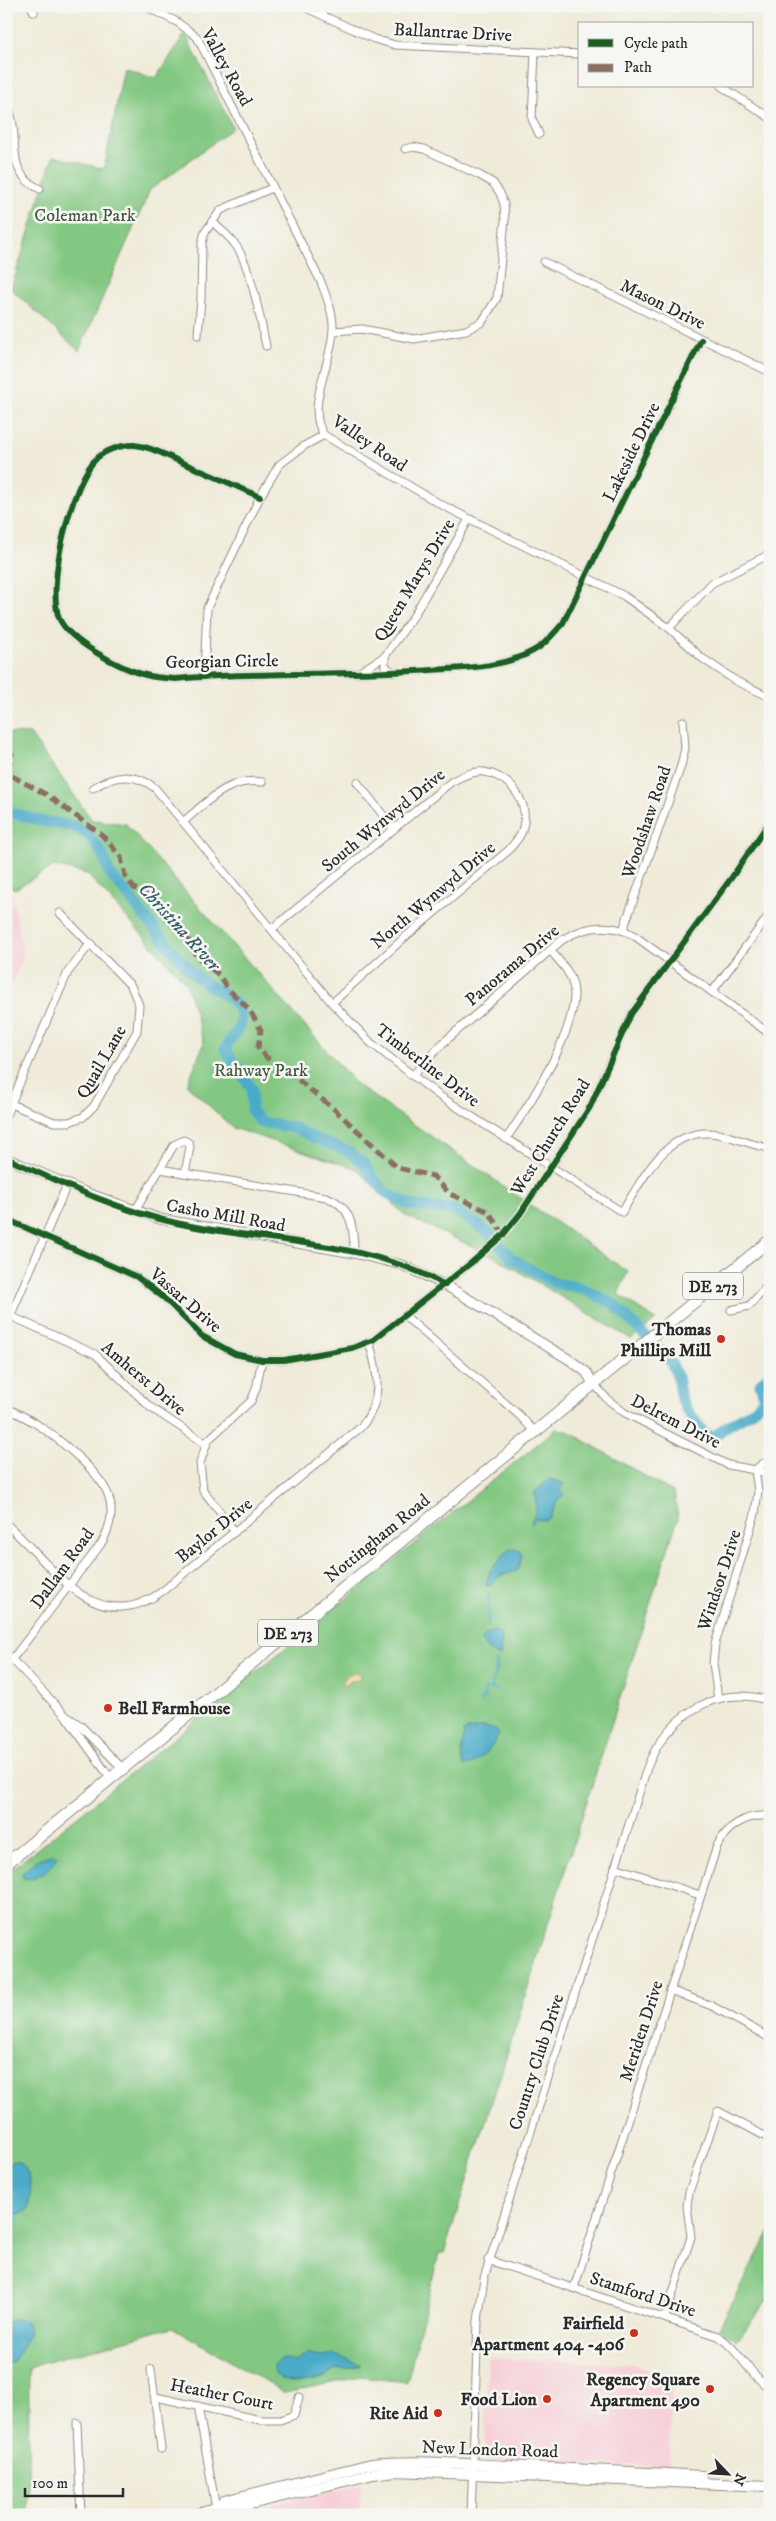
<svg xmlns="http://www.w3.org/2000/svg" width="776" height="2521" viewBox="0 0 776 2521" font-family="'IM FELL DW Pica',serif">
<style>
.built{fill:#f6cfd7}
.green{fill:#83c882;stroke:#577a56}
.sand{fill:#eeda9e;stroke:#8c8264}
.water{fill:#49abc8;stroke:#3a6b7a}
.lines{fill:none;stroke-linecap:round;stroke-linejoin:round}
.stream{stroke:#49abc8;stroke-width:2}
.river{stroke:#49abc8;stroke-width:11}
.minor-casing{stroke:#8e8b82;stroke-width:9}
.tertiary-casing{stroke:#8e8b82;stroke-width:11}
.secondary-casing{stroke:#8e8b82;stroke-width:12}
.primary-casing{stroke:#8e8b82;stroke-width:13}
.minor{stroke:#fff;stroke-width:7}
.tertiary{stroke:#fff;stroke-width:9}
.secondary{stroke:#fff;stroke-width:10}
.primary{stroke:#fff;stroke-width:11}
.quiet{stroke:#8d6e63;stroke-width:5;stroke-dasharray:10 5;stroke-linecap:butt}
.cycleway-casing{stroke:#f6f6f2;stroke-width:9}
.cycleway{stroke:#1b5e20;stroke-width:6}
.poi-dot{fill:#c8321e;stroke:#f6f6f2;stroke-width:2}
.labels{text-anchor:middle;stroke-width:5;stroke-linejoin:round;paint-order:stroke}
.shield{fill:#f6f6f2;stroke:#686867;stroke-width:1}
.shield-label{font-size:16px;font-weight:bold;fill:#2b2b2b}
.street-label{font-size:18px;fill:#2b2b2b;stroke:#f6f6f2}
.park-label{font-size:18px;fill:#455a45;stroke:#f6f6f2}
.poi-label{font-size:18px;font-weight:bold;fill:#2b2b2b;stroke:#f6f6f2;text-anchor:end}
.water-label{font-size:19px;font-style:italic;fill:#375e6a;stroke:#f6f6f2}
</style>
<rect width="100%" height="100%" fill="#f6f6f2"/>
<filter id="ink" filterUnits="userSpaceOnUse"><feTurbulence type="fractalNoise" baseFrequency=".02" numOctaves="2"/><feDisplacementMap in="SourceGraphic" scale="10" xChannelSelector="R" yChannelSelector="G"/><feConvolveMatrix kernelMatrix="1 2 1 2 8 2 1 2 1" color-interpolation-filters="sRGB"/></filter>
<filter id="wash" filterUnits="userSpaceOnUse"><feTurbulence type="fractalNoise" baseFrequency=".0096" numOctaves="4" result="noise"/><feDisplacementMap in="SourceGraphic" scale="20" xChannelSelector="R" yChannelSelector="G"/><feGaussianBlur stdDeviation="1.12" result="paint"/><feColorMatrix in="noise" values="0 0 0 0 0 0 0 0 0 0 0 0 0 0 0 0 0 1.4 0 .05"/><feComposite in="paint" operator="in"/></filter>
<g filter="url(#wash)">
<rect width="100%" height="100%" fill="#f0ebd9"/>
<!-- built -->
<g class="built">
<polygon points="6,888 11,891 24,956 6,997"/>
<polygon points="488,2358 631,2364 673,2375 669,2468 484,2459"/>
<polygon points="361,2484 360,2515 226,2515"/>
</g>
<!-- green -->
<g class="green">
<polygon points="185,34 233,128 150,190 79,351 11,289 53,156 104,169 124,67 156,78"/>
<polygon points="6,733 30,734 92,820 126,824 358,1086 628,1272 618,1294 656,1320 631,1339 495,1257 406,1216 357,1169 233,1128 187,1085 204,1043 186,983 87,874 54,866 15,889 6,885"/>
<path d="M556,1429L566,1430L674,1493L678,1518C598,1763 522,2008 444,2253H439L407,2382L360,2377L285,2393L172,2327L29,2367L28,2515H6V1874Z"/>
<polygon points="770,2230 770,2302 767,2300 737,2341 719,2328"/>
</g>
<!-- sand -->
<polygon class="sand" points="358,1672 361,1675 360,1680 351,1681 345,1686 341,1684 348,1674"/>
<!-- water -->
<g class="water">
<polygon points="549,1479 563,1483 561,1493 564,1494 557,1502 550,1517 544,1520 536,1519 531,1524 536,1509 535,1492"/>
<path d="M515,1549L520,1551L522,1557L517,1571C504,1574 498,1575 490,1586L486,1585L490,1571L508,1550Z"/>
<path d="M495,1631L502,1636L500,1656C492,1656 484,1647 482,1639L488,1633Z"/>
<path d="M484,1727L496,1729L499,1734C493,1746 479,1766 464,1766L461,1754L464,1731Z"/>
<path d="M50,1855L57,1856C55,1868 34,1881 23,1878L22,1873L38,1859Z"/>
<path d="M12,2161C33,2161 33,2196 27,2210C22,2215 13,2215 6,2213V2167Z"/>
<polygon points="15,2319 26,2321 30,2333 14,2361 6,2365 6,2323"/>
<path d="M307,2354L319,2357L335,2355L361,2365C354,2368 343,2367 334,2370C330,2372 329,2376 324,2377C310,2380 274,2391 274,2365L281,2358L295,2362Z"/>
</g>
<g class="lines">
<!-- stream -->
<g class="stream">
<polyline points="488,1624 489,1594"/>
<polyline points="492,1688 497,1661"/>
<polyline points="481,1703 480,1700 484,1698 485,1688 498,1690"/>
<polyline points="9,2252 11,2246 8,2242 17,2224 18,2214"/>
</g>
<!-- river -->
<path class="river" d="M6,811L45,822L73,826L89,835L102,853L110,874C139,907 165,945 196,976C210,990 236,994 241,1016C243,1028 229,1038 225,1049L252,1089L251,1110L260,1122L295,1128L312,1137L347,1151L364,1163L372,1177L385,1192L410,1205L454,1210L488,1232L511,1258L554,1283L581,1288L614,1304L671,1362L677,1376L681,1399L687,1410L704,1433L714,1437C730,1419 753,1418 764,1397L760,1384L770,1374"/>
</g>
</g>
<g filter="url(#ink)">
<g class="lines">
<defs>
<g id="minor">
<polyline points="31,6 34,12"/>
<path d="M145,6L177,22L197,37L321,282C326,296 333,311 333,326C334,360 304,407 324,435L440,504L624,596L669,628L702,658L736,681L770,697"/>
<polyline points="302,6 374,39 395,45 580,54"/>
<polyline points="535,52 532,119 539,134"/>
<polyline points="721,86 770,118"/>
<path d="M6,104C24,134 0,171 40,189"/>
<path d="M212,221C219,229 228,235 234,243C251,264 260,319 266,346"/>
<polyline points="544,262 770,372"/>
<polyline points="333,331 362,329 414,339 466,330 482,322 497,298 505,220 504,204 500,193 493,183 479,175 424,149 413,147 405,149"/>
<polyline points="198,335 201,299 202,243 205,232 221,210 272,188"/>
<path d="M260,497C234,485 209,474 183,463C168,456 151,447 134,445C123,444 107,450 98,457C72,479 46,585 59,618C69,642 125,671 150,676C158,678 167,678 176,679C261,671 347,676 432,670C465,668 502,668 533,651C545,645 554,633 563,623L701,340"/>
<polyline points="669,628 712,583 770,554"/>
<polyline points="385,656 413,617 469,519"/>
<polyline points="358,673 385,656 385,666 393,672"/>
<polyline points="204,676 207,608 260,497 279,465 304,446 324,435"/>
<polyline points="357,782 394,829"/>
<path d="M93,788C114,775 134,772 155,788L332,1003L371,1043L438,1095L622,1212C644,1177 668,1125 718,1134C736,1137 752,1146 770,1148"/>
<path d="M183,822C207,802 229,777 262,782"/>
<path d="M272,929L451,782C460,777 473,770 484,772C512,777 531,804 522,831C520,838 513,844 509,850L404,938L332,1003"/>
<polyline points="623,930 681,766 685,748 683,721"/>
<polyline points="712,992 770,914"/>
<path d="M412,1076L443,1043L562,940C584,926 608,923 632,934L770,1034"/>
<polyline points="11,1104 54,1122 69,1122 83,1117 94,1106 137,1031 139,1005 131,986 60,913"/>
<polyline points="6,1115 68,972 91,943"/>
<path d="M506,1139C528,1107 582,1024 573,985C570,971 559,961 550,950"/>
<polyline points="160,1169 174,1145 184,1140 189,1143 190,1147 185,1173"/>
<path d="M135,1211L160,1169L326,1197C352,1206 354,1228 354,1253"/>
<polyline points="6,1219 137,1277 163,1297 202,1336 235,1354 262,1360 284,1360 352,1348 373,1340 471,1263 502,1236 520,1214 590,1107 631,1014 732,877 770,821"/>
<polyline points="731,1310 749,1306 770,1283"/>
<polyline points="6,1314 95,1354 150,1407 206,1444"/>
<polyline points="405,1316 519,1415 534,1431"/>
<polyline points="6,1326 67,1185"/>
<polyline points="593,1383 608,1400 625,1413 728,1465 755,1470 758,1491 755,1514 715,1644 713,1663 718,1699"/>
<path d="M6,1408C34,1420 54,1435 76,1455C105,1481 124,1504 101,1544L17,1653L6,1664"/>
<polyline points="770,1462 762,1464 755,1470 763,1472 770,1471"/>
<path d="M6,1524C53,1564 95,1642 164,1590L361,1427C383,1401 379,1373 369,1342"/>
<polyline points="235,1532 203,1490 200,1463 208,1440 251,1401 256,1389 262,1360"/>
<polyline points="6,1653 66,1716 80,1725 123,1769"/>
<polyline points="67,1718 111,1779"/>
<polyline points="615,1867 700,1895"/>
<polyline points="670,1990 712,2006 770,2038"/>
<path d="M488,2260L718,2336C739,2349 748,2374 770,2388"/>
<path d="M574,2288L717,1846C727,1826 746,1814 770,1816"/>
<polyline points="665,2317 691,2237 687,2206 689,2192 718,2111 770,2139"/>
<polyline points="151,2369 161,2449"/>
<polyline points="156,2397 260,2420 280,2420 294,2415 299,2397"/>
<polyline points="198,2406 216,2509"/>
<polyline points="77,2423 81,2515"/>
<path d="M471,2515L478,2321L484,2278L647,1768C666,1717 715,1683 770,1701"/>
</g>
<polyline id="tertiary" points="6,1158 87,1193 160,1219 354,1253 402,1265 445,1285 570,1360 586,1372 593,1383"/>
<g id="secondary">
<path d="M216,2509L224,2501L371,2464C417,2460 462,2464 508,2466C573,2469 637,2472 702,2476"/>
<polyline points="193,2515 216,2509 226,2510 373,2474 395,2471 770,2486"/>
</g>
<polyline id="primary" points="6,1864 770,1240"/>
</defs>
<!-- minor casing -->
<use href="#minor" class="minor-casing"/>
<!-- tertiary casing -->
<use href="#tertiary" class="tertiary-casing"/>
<!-- secondary casing -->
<use href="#secondary" class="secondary-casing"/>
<!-- primary casing -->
<use href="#primary" class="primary-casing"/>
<!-- minor -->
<use href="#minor" class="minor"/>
<!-- tertiary -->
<use href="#tertiary" class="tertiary"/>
<!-- secondary -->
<use href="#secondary" class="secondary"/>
<!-- primary -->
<use href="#primary" class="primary"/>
<!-- quiet -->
<polyline class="quiet" points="6,749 12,754 9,767 12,776 47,795 102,835 121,857 125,876 134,888 155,901 170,923 188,940 197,957 219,975 228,989 249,1009 261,1030 258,1047 267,1058 284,1068 335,1110 398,1168 433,1176 450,1194 489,1212 500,1230"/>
<defs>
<g id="cycleway">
<path d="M260,497C234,485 209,474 183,463C168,456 151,447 134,445C123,444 107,450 98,457C72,479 46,585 59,618C69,642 125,671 150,676C158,678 167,678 176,679C261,671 347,676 432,670C465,668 502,668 533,651C545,645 554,633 563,623L701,340"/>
<path d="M6,1158C61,1183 117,1210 176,1223C265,1243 364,1239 445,1285"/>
<polyline points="6,1219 137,1277 163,1297 202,1336 235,1354 262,1360 284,1360 352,1348 373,1340 471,1263 502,1236 520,1214 590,1107 631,1014 732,877 770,821"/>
</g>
</defs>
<!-- cycleway casing -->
<use href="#cycleway" class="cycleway-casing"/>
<!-- cycleway -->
<use href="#cycleway" class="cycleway"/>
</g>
</g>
<!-- markers -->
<g class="poi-dot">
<circle cx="721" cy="1339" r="5"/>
<circle cx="108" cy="1708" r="5"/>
<circle cx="634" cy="2333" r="5"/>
<circle cx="710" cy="2389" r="5"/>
<circle cx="547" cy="2399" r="5"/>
<circle cx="438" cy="2413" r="5"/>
</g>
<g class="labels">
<!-- shield labels -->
<g class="shield">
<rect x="683" y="1272.5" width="60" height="27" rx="4"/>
<rect x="258" y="1619.5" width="60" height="27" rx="4"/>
</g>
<g class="shield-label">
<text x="713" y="1292">DE 273</text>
<text x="288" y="1639">DE 273</text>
</g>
<!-- street labels -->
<g class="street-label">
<text transform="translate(453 32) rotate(3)" y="6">Ballantrae Drive</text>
<text transform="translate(227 67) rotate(61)" y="6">Valley Road</text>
<text transform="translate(663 304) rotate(26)" y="6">Mason Drive</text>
<text transform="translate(370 443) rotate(34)" y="6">Valley Road</text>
<text transform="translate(631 452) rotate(-64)" y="6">Lakeside Drive</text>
<text transform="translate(414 580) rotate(-59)" y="6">Queen Marys Drive</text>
<text transform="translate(222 661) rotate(-1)" y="6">Georgian Circle</text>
<text transform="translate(383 820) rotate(-39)" y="6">South Wynwyd Drive</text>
<text transform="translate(646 822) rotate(-71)" y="6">Woodshaw Road</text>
<text transform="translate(433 895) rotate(-40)" y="6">North Wynwyd Drive</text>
<text transform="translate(512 965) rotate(-40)" y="6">Panorama Drive</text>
<text transform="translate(101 1062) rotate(-60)" y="6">Quail Lane</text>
<text transform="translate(428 1065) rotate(37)" y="6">Timberline Drive</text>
<text transform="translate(550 1137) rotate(-58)" y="6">West Church Road</text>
<text transform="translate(226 1215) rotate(10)" y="6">Casho Mill Road</text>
<text transform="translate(186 1300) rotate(41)" y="6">Vassar Drive</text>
<text transform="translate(144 1378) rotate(40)" y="6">Amherst Drive</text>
<text transform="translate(676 1421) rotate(27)" y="6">Delrem Drive</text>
<text transform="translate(214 1530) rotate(-39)" y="6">Baylor Drive</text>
<text transform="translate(377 1538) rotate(-39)" y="6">Nottingham Road</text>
<text transform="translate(62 1568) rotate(-54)" y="6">Dallam Road</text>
<text transform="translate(719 1580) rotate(-72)" y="6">Windsor Drive</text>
<text transform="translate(641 2031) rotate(-72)" y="6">Meriden Drive</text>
<text transform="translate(536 2062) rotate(-72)" y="6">Country Club Drive</text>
<text transform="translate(643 2294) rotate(18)" y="6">Stamford Drive</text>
<text transform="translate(222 2394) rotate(11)" y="6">Heather Court</text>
<text transform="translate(490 2449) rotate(2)" y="6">New London Road</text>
</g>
<!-- park labels -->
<g class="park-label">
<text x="85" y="221">Coleman Park</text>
<text x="261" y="1076">Rahway Park</text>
</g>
<!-- poi labels -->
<g class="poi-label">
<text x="711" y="1335">Thomas<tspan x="711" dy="21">Phillips Mill</tspan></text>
<text x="118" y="1714" text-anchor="start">Bell Farmhouse</text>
<text x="624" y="2329">Fairfield<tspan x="624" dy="21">Apartment 404 -406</tspan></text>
<text x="700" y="2385">Regency Square<tspan x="700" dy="21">Apartment 490</tspan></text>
<text x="537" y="2405">Food Lion</text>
<text x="428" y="2419">Rite Aid</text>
</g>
<!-- water labels -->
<g class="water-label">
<text transform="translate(180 926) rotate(48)" y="7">Christina River</text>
</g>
</g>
<!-- margin -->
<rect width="776" height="2521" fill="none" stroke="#f6f6f2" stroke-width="25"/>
<!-- legend -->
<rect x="578" y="22" width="175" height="65" fill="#f6f6f2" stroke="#a5a5a2"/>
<rect x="588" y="39" width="25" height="8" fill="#1b5e20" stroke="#a5a5a2"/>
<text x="624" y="48" font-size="15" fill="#2b2b2b">Cycle path</text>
<rect x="588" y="64" width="25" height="8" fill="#8d6e63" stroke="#a5a5a2"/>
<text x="624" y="72" font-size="15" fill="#2b2b2b">Path</text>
<!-- north arrow -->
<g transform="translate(728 2474) rotate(115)" stroke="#f6f6f2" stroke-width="4" paint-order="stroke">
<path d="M0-4L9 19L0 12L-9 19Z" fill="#2b2b2b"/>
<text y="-8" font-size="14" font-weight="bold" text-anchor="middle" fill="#2b2b2b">N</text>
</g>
<!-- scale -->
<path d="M25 2488v8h98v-8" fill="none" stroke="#2b2b2b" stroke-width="2.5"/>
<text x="32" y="2488" font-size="15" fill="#2b2b2b" stroke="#f6f6f2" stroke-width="4" paint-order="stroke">100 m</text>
</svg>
